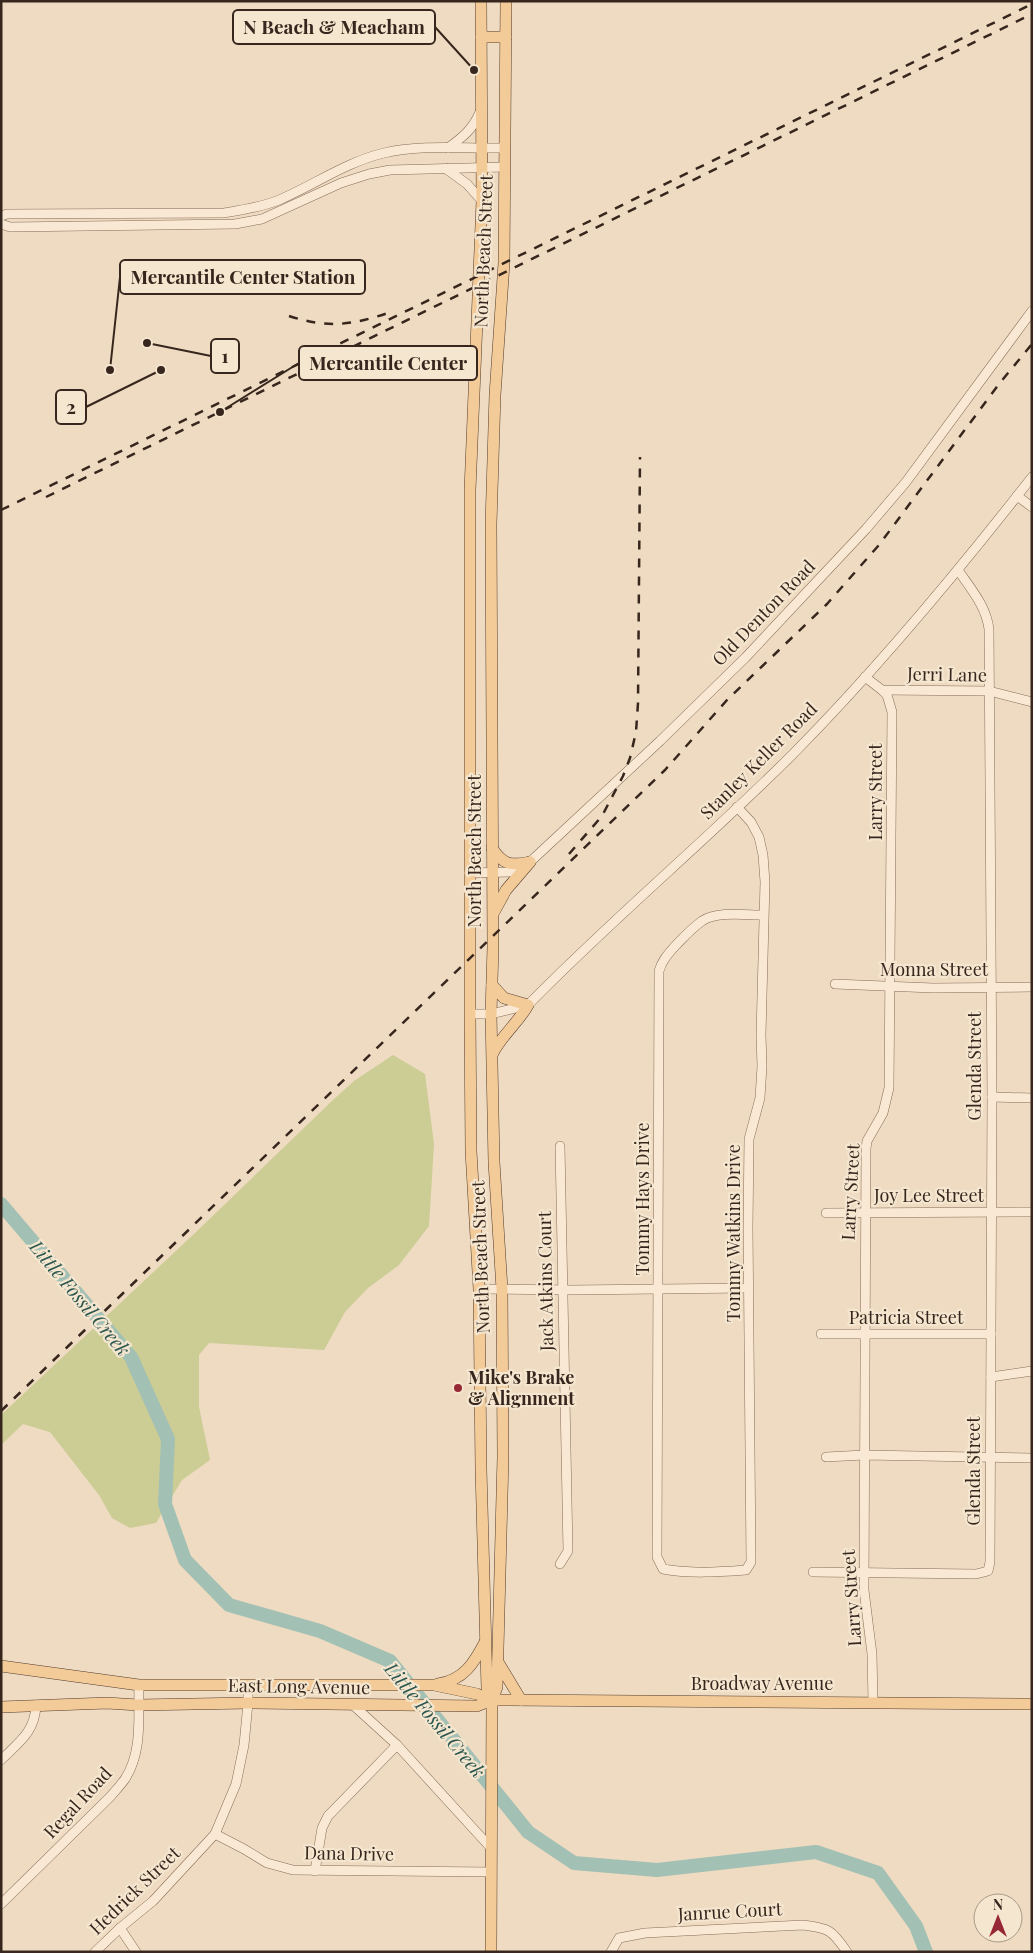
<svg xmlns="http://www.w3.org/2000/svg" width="1033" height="1953" viewBox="0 0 1033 1953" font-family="'Playfair Display',serif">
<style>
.green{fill:#cccc95}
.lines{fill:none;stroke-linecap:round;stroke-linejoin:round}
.river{stroke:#a3c0b4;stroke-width:14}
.minor-casing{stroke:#876c58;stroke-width:10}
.major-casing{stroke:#553b2d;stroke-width:12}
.minor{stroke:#f9e9d4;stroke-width:9}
.major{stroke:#f2cb98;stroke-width:11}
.rail{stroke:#37261d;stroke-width:2.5;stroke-dasharray:9 9;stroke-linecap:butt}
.poi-dot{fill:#972836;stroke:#f5e6d0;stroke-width:2}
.labels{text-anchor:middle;stroke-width:4.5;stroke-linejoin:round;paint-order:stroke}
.street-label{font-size:18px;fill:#37261d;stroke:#f5e6d0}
.poi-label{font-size:18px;font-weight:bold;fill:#37261d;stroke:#f5e6d0;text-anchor:start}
.water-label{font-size:19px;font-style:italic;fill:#2c574f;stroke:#f5e6d0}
.leader{fill:none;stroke:#37261d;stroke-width:2}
.callout-dot{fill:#37261d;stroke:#f5e6d0;stroke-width:2}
.callout{fill:#f5e6d0;stroke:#37261d;stroke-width:2}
.callout-label{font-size:19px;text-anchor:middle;font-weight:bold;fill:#37261d}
</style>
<rect width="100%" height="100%" fill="#eedbc1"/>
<!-- green -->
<polygon class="green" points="393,1055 425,1074 434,1144 429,1226 399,1265 368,1288 345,1312 324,1350 209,1343 199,1355 199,1407 210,1460 182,1480 156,1523 130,1528 112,1518 99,1495 50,1432 23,1424 1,1445 1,1415 195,1233 334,1099 354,1081"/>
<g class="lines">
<!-- river -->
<polyline class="river" points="1,1204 131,1357 168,1439 165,1504 185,1560 229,1605 320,1631 390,1661 528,1832 574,1863 657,1870 816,1852 878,1873 916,1926 926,1952"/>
<defs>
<g id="minor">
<path d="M448,148C463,137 473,129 480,112"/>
<polyline points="445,168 467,184 482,201"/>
<path d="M1,216L7,214L224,213C242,210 262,207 279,200C314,185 346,162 384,153C423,144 465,149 505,148"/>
<polyline points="1,224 10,227 235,224 262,219 341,183 369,174 390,170 505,167"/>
<polyline points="1017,496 1032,507"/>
<polyline points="865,677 882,690 989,691 1032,702"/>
<path d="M737,807L751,822L759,837L763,855L765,882L761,1035L762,1066L760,1098L749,1139L748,1228L751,1562L746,1570C718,1572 690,1574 663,1569L657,1557L659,971C662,960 669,953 676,945C684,937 692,928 702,921C717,911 745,915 763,915"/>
<polyline points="469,873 512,872 530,862 660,741 746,657 866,529 906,482 1032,311"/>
<polyline points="835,984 933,988 1032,987"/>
<path d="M470,1014H491L528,1005C613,918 707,840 793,754C879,667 957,573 1032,477"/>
<polyline points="992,1097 1032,1098"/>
<polyline points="560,1146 568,1551 560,1564"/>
<polyline points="826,1213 1032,1212"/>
<polyline points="479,1289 572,1290 748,1288"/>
<polyline points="821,1334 991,1334"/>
<polyline points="991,1377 1032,1371"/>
<polyline points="826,1457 864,1455 1032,1458"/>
<path d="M813,1572L976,1574L988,1571L990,1562L992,1097L989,629C986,606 971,589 958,570"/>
<polyline points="873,1702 872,1654 864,1590 866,1149 867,1141 883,1113 889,1088 892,712 887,695 882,690"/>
<polyline points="353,1705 397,1745 491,1848"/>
<path d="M1,1760C19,1742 35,1732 36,1705"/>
<polyline points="215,1834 244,1849 267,1863 293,1870 491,1872"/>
<polyline points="315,1871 322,1828 328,1816 397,1745"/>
<path d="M1,1904L110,1797C115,1791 120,1786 125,1779C143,1751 138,1716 139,1685"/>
<polyline points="120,1928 136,1952"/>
<polyline points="95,1952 120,1928 153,1901 215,1834 236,1784 244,1745 248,1703 248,1685"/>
<path d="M611,1952L619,1938L645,1933L803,1925C829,1928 832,1930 847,1952"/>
</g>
<g id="major">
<polyline points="481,1 482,201 470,490 470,1014 471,1151 479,1289 481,1469 487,1688 492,1700"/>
<polyline points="481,37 506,37"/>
<path d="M492,848C503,865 511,866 530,862"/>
<polyline points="494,912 506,890 530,862"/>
<path d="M492,985L504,998L528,1005C518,1023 502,1035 493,1053"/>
<polyline points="498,1662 521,1700"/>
<polyline points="1,1666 139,1685 434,1685 477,1694 492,1700"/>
<path d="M438,1684C464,1680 474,1663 485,1642"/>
<polyline points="1,1707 107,1703 138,1705 248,1703 477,1706 492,1700 504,1700 1032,1704"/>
<polyline points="491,1952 492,1700 497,1687 503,1457 502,1289 494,1162 491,1014 493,947 491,524 495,395 504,263 506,1"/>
</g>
</defs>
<!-- minor casing -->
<use href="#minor" class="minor-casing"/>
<!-- major casing -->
<use href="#major" class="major-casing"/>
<!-- minor -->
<use href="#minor" class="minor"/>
<!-- major -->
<use href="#major" class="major"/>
<!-- rail -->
<g class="rail">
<path d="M289,316C329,329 352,325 391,312"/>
<polyline points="46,497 1032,14"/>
<polyline points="1,510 1032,4"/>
<polyline points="569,854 602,816 623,776 630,758 636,732 638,703 640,457"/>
<polyline points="1,1411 665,770 727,700 827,604 879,545 999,384 1032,344"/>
</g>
</g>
<!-- markers -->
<circle class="poi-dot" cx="458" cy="1388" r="5"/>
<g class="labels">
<!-- street labels -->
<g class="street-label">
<text transform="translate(484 251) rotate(-88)" y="6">North Beach Street</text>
<text transform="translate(764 613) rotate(-46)" y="6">Old Denton Road</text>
<text transform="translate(947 675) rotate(1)" y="6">Jerri Lane</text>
<text transform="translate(759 761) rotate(-45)" y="6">Stanley Keller Road</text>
<text transform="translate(876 792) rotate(-90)" y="6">Larry Street</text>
<text transform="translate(475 851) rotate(-90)" y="6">North Beach Street</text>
<text x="934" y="976">Monna Street</text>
<text transform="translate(975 1066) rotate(-90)" y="6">Glenda Street</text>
<text transform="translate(851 1192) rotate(-87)" y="6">Larry Street</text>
<text x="929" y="1202">Joy Lee Street</text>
<text transform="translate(643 1199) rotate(-90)" y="6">Tommy Hays Drive</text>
<text transform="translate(734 1233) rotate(-90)" y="6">Tommy Watkins Drive</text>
<text transform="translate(481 1257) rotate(-92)" y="6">North Beach Street</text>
<text transform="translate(546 1281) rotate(-91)" y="6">Jack Atkins Court</text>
<text x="906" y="1324">Patricia Street</text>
<text transform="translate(974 1471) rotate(-90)" y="6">Glenda Street</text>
<text transform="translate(852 1598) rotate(-94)" y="6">Larry Street</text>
<text x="762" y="1690">Broadway Avenue</text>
<text transform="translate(299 1687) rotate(1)" y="6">East Long Avenue</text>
<text transform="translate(78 1803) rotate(-47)" y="6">Regal Road</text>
<text transform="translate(349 1854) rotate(1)" y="6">Dana Drive</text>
<text transform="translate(135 1891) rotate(-44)" y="6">Hedrick Street</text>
<text transform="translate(730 1912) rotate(-3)" y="6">Janrue Court</text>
</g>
<!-- poi labels -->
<g class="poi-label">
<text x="468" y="1384">Mike's Brake<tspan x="468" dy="21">&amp; Alignment</tspan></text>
</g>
<!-- water labels -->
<g class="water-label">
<text transform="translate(80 1298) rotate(50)" y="7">Little Fossil Creek</text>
<text transform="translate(435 1720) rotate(50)" y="7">Little Fossil Creek</text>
</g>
</g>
<!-- callouts -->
<path class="leader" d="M474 70L435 27M110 370L120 277M147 343L211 356M220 412L299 363M161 370L86 407"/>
<g class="callout-dot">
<circle cx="474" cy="70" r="5"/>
<circle cx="110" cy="370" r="5"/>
<circle cx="147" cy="343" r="5"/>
<circle cx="220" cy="412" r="5"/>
<circle cx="161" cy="370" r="5"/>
</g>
<g class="callout">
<rect x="233" y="10" width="202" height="34" rx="5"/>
<rect x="120" y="260" width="245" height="34" rx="5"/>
<rect x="211" y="339" width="28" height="34" rx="5"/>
<rect x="299" y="346" width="178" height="34" rx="5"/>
<rect x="56" y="390" width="30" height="34" rx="5"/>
</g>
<g class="callout-label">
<text x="334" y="34">N Beach &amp; Meacham</text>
<text x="243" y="284">Mercantile Center Station</text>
<text x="225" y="363">1</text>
<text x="388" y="370">Mercantile Center</text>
<text x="71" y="414">2</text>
</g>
<!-- border -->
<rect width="1033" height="1953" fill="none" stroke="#37261d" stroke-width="5"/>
<!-- north arrow -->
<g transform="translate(998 1918)"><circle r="24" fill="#f5e6d0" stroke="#a99988"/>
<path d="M0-4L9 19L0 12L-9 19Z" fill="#972836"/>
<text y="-8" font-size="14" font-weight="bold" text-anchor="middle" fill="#37261d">N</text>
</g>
</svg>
